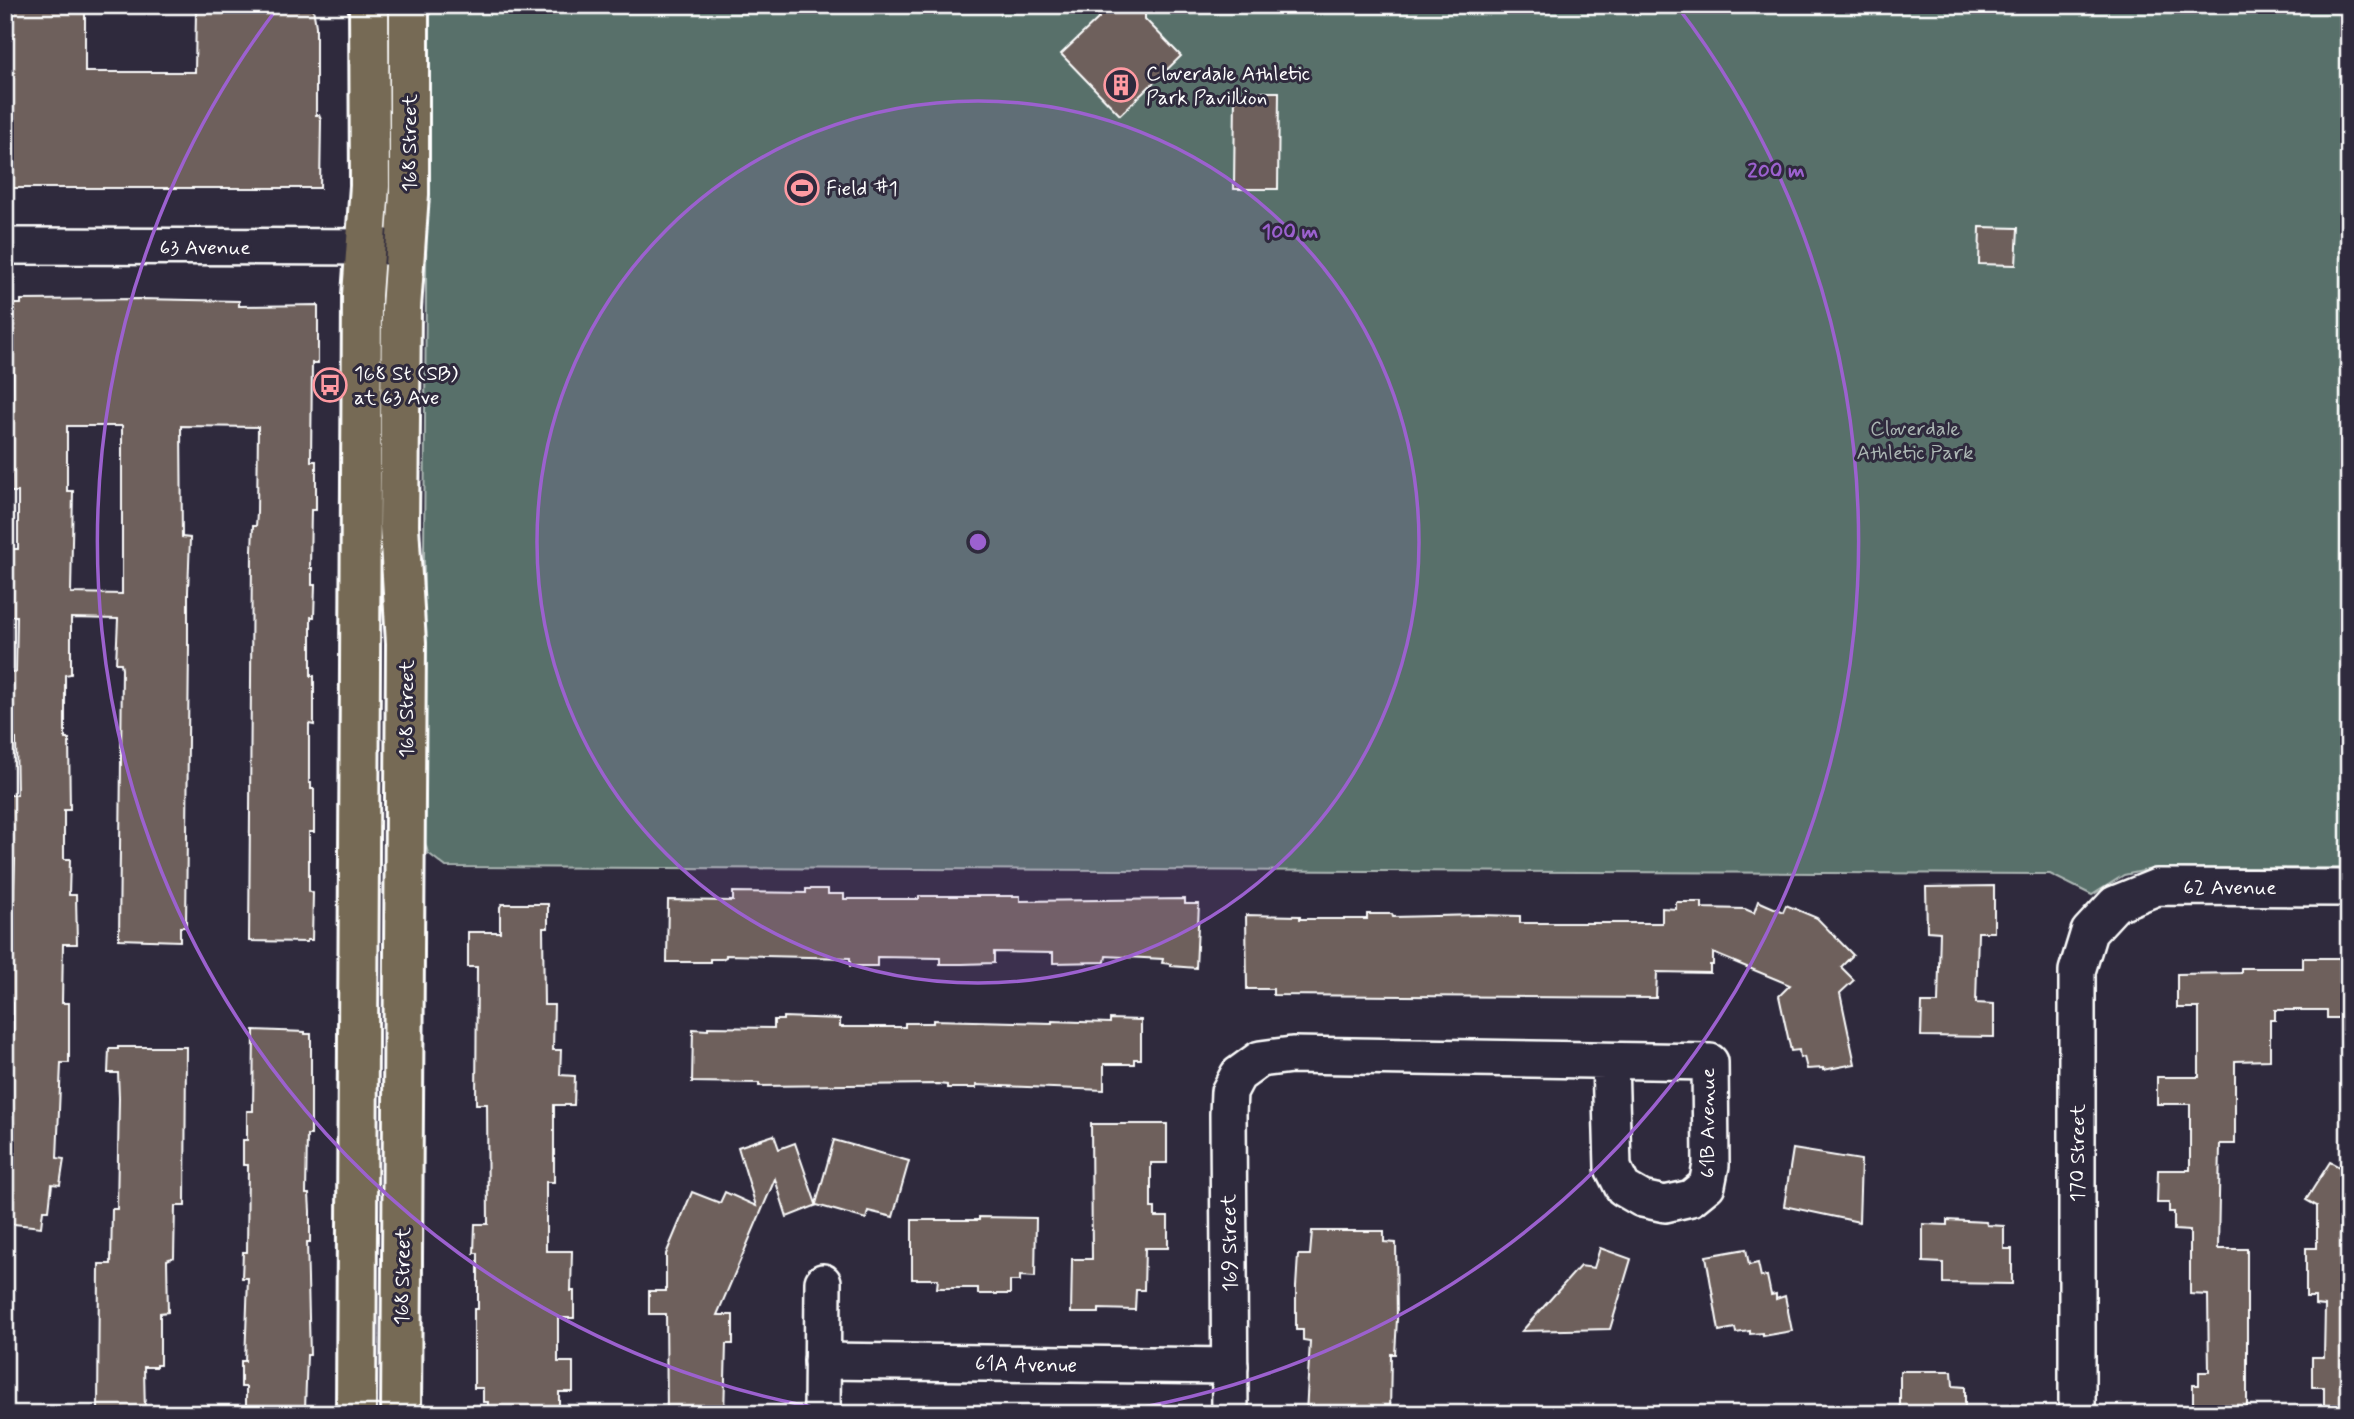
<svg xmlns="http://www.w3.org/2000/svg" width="2354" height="1419" viewBox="0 0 2354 1419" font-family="Mynerve,sans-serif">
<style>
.green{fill:#586f6a;stroke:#acb7b4;stroke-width:2}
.building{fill:#6e605c;stroke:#fff;stroke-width:2;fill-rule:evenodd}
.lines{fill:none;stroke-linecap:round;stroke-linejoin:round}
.minor-casing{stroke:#fff;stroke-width:40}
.major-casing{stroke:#fff;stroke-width:44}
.minor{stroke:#2f2a3d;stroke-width:35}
.major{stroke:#766a54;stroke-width:38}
.ring{fill:none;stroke:#9c61cf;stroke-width:3.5}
.labels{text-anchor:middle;stroke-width:6;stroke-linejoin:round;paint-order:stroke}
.poi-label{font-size:21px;fill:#fff;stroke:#2f2a3d;text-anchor:start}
.street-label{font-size:21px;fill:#fff;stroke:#2f2a3d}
.park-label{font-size:21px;fill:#acb7b4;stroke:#2f2a3d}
.centre{fill:#9c61cf;stroke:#2f2a3d;stroke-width:3.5}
.ring-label{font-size:21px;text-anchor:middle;font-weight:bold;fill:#9c61cf;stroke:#2f2a3d;stroke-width:6;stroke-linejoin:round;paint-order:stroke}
</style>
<rect width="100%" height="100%" fill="#2f2a3d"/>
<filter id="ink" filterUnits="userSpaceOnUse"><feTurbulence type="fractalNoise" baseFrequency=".0143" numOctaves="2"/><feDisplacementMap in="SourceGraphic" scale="14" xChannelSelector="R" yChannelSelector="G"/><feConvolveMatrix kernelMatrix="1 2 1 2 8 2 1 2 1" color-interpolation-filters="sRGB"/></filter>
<g filter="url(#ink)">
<!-- green -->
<polygon class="green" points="428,5 2349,5 2349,868 2157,868 2124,875 2092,895 2050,874 446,867 428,853 422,832"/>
<!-- building -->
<g class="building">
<polygon points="17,5 85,5 85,72 195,72 196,10 257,11 257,8 313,8 316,26 316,115 319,115 321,120 320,188 11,188 11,180 6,180 6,123 12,123 12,42 9,42 9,10 17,10"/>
<polygon points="1099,5 1145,5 1145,19 1181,56 1120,115 1061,54 1099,18"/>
<polygon points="1235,92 1279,92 1278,189 1234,189"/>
<polygon points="1980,227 2018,228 2016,265 1979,264"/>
<path d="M141,299L239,301V306L318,305V363H312L311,461H316V510H311L310,568H312V585H315L314,617H311V676H314V725L309,724V783H311V789H314V832H309V891L313,893L312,940H307V942L249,941L252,551L253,526H256L257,513L258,427L181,426L182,537L190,538L188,592V645H189L186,927H180V941L119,939L122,669L121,663H116L118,619L71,618V674L65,675V739H69L70,810H64V859H70L69,895H76L77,944H63L62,1003H69V1063H61L57,1158L64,1159L60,1185L52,1184L49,1210H43L41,1227L5,1223V1061H13V1003H6L5,917H13L15,859H8L7,795H17L16,739H5V711H9V672H16L17,616H5V587L8,588L9,549H18V492H11L13,367H5V304H21V300ZM67,426H122V594L71,593L73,491H67Z"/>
<polygon points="1994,886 1994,932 1978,932 1976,1003 1994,1004 1994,1037 1921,1036 1922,1003 1938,1003 1940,932 1927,931 1926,887"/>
<polygon points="806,889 828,889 828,894 844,894 844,899 919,899 919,896 1020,896 1020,901 1185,899 1185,904 1199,904 1196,968 1171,966 1171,964 1162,963 1163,959 1106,956 1105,962 1053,963 1053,953 994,952 994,963 962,964 940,964 940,958 877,957 877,966 850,966 850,958 726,955 726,957 722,959 710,959 710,962 667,962 668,900 733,901 733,892 806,893"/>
<polygon points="1758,901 1783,912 1786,905 1817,918 1853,955 1841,967 1854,980 1840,993 1855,1064 1823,1070 1823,1068 1807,1069 1804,1057 1800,1058 1799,1050 1791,1051 1779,996 1790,985 1713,953 1713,965 1710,965 1710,973 1657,972 1656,998 1273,995 1273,989 1247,989 1246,915 1300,916 1300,919 1367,919 1367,914 1392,914 1393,917 1479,915 1520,916 1520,923 1662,923 1662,908 1676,909 1676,902 1702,902 1702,908 1745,909 1754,913"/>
<polygon points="502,904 548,904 548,928 543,928 544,1005 554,1005 553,1050 561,1050 560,1075 575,1076 574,1105 554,1105 554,1182 546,1182 546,1251 572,1251 571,1291 574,1291 574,1318 558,1318 558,1362 573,1362 573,1392 559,1392 559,1414 488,1414 488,1402 483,1402 483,1388 474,1388 474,1309 478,1309 478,1253 474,1253 475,1224 488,1224 487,1104 476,1104 477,967 468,967 468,932 500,932 500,907"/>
<polygon points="2303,958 2349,958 2349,1018 2327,1018 2327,1010 2275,1010 2275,1020 2270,1020 2270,1060 2235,1061 2235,1144 2220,1144 2218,1249 2247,1249 2247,1414 2193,1414 2193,1385 2199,1385 2199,1372 2209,1372 2208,1295 2190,1294 2190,1231 2174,1230 2174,1212 2169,1212 2169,1203 2157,1203 2158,1170 2190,1170 2190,1104 2157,1104 2157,1077 2199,1077 2199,1008 2177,1008 2177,974 2241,973 2241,968 2303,968"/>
<polygon points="783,1017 840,1019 840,1027 905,1027 905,1023 933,1023 933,1020 1052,1023 1052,1021 1110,1023 1110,1019 1141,1020 1141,1059 1134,1059 1134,1064 1104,1064 1104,1090 976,1085 976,1088 947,1088 947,1085 938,1084 759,1086 759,1083 692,1082 693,1029 708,1030 708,1027 774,1028 774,1020 783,1020"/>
<polygon points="254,1030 305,1032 305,1034 311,1034 311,1135 307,1135 306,1194 309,1194 310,1211 310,1242 307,1242 310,1355 307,1355 305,1409 301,1409 301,1412 246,1412 246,1387 241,1387 241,1361 245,1361 248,1278 242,1278 243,1252 247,1252 248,1165 243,1165 243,1140 247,1140 247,1111 253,1111"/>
<polygon points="118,1047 186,1047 185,1206 175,1206 174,1257 167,1260 168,1312 160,1313 160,1365 156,1365 156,1367 144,1367 145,1414 98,1414 99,1264 111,1264 112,1209 117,1209 119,1098 118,1073 108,1073 109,1049 118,1049"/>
<polygon points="1091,1124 1167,1124 1167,1163 1151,1163 1151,1208 1155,1208 1155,1217 1168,1217 1168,1248 1145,1248 1144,1290 1136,1290 1135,1310 1099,1309 1099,1313 1071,1313 1072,1259 1092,1259"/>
<polygon points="774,1135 779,1149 795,1143 816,1204 834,1140 909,1161 893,1217 868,1211 866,1219 817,1205 787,1217 775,1179 717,1315 733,1315 733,1344 726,1344 724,1414 667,1414 666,1314 649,1314 649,1291 666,1291 666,1254 692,1192 720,1203 725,1192 756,1206 738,1147"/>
<polygon points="1793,1149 1861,1160 1859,1222 1784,1206"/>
<polygon points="2330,1162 2349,1172 2349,1411 2324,1410 2324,1387 2312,1387 2312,1357 2324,1357 2325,1306 2315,1305 2315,1297 2306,1297 2306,1248 2317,1248 2317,1206 2306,1200"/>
<polygon points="979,1217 1036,1218 1035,1277 1020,1276 1020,1281 1010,1281 1010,1294 978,1294 978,1288 937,1288 938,1279 912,1279 912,1220 979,1220"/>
<polygon points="1947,1220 1986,1222 1987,1225 2004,1226 2004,1249 2012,1249 2012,1284 1943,1283 1943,1263 1923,1262 1923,1224 1947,1225"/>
<polygon points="1312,1231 1384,1231 1384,1242 1396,1243 1397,1319 1395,1354 1391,1354 1390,1414 1306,1414 1310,1341 1303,1340 1303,1330 1296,1330 1296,1287 1298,1255 1310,1255"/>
<polygon points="1600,1248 1631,1259 1610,1329 1522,1331 1580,1266 1594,1268"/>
<polygon points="1746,1249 1749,1265 1758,1263 1761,1277 1767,1276 1771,1295 1776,1294 1776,1299 1785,1296 1792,1331 1763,1336 1763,1333 1750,1334 1750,1331 1736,1333 1735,1328 1719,1331 1706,1256"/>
<polygon points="1900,1371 1952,1371 1953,1386 1965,1387 1965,1414 1900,1414"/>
</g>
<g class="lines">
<defs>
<g id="minor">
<polyline points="5,246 394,247"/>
<polyline points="822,1361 1230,1366"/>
<polyline points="822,1414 823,1282"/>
<polyline points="1230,1414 1228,1114 1229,1092 1238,1075 1260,1059 1292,1055 1710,1062 1711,1165 1707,1185 1691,1198 1665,1204 1642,1199 1623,1188 1613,1168 1610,1061"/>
<polyline points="2077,1414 2077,971 2089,932 2115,904 2157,887 2349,888"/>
</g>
<g id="major">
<polyline points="356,1414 362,295 370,186 369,5"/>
<polyline points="401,1414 406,643 399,526 401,308 409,194 409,5"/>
</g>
</defs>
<!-- minor casing -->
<use href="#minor" class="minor-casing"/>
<!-- major casing -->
<use href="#major" class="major-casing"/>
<!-- minor -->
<use href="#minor" class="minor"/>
<!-- major -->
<use href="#major" class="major"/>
</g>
</g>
<!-- distance rings -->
<circle cx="978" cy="542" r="441" fill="#9c61cf" fill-opacity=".12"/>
<g class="ring">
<circle cx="978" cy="542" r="441"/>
<path d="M848 1413A881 881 0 0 1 279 6M1677 6A881 881 0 0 1 1108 1413"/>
</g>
<!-- icons -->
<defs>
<symbol id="building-ring" viewBox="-11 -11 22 22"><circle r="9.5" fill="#2f2a3d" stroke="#ff9aa2" stroke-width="1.5"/><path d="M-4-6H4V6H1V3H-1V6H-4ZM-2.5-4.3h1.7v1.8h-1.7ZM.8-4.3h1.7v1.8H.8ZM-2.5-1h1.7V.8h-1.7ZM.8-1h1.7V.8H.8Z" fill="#ff9aa2"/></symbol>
<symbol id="stadium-ring" viewBox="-11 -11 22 22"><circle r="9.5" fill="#2f2a3d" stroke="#ff9aa2" stroke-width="1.5"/><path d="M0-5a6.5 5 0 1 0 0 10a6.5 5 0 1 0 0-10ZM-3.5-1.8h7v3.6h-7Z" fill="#ff9aa2"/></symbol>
<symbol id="bus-ring" viewBox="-11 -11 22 22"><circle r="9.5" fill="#2f2a3d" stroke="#ff9aa2" stroke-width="1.5"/><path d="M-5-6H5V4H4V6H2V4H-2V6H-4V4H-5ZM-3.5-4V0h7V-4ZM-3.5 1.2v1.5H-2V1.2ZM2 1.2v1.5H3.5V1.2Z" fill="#ff9aa2"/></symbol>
</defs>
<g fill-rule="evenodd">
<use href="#building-ring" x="1102" y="66" width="38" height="38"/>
<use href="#stadium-ring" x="783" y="169" width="38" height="38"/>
<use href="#bus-ring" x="311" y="366" width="38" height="38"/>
</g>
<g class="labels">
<!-- poi labels -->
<g class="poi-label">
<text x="1146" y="80">Cloverdale Athletic<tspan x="1146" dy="24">Park Pavillion</tspan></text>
<text x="826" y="195">Field #1</text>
<text x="354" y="380">168 St (SB)<tspan x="354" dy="24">at 63 Ave</tspan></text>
</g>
<!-- street labels -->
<g class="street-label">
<text transform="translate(409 143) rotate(-90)" y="7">168 Street</text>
<text x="205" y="254">63 Avenue</text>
<text transform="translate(406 709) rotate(-90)" y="7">168 Street</text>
<text x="2230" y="894">62 Avenue</text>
<text transform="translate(1707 1123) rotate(-90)" y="7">61B Avenue</text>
<text transform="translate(2077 1153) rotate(-90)" y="7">170 Street</text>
<text transform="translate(1229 1243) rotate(-91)" y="7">169 Street</text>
<text transform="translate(402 1276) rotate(-89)" y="7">168 Street</text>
<text transform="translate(1026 1364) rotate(1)" y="7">61A Avenue</text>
</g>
<!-- park labels -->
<g class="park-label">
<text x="1915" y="435">Cloverdale<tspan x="1915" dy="24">Athletic Park</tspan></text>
</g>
</g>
<circle cx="978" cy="542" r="10" class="centre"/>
<g class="ring-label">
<text x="1776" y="177">200 m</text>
<text x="1290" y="238">100 m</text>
</g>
<!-- margin -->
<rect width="2354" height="1419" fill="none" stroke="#2f2a3d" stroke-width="28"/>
<rect x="14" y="14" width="2326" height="1391" fill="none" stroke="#fff" stroke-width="2.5" filter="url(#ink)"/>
</svg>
